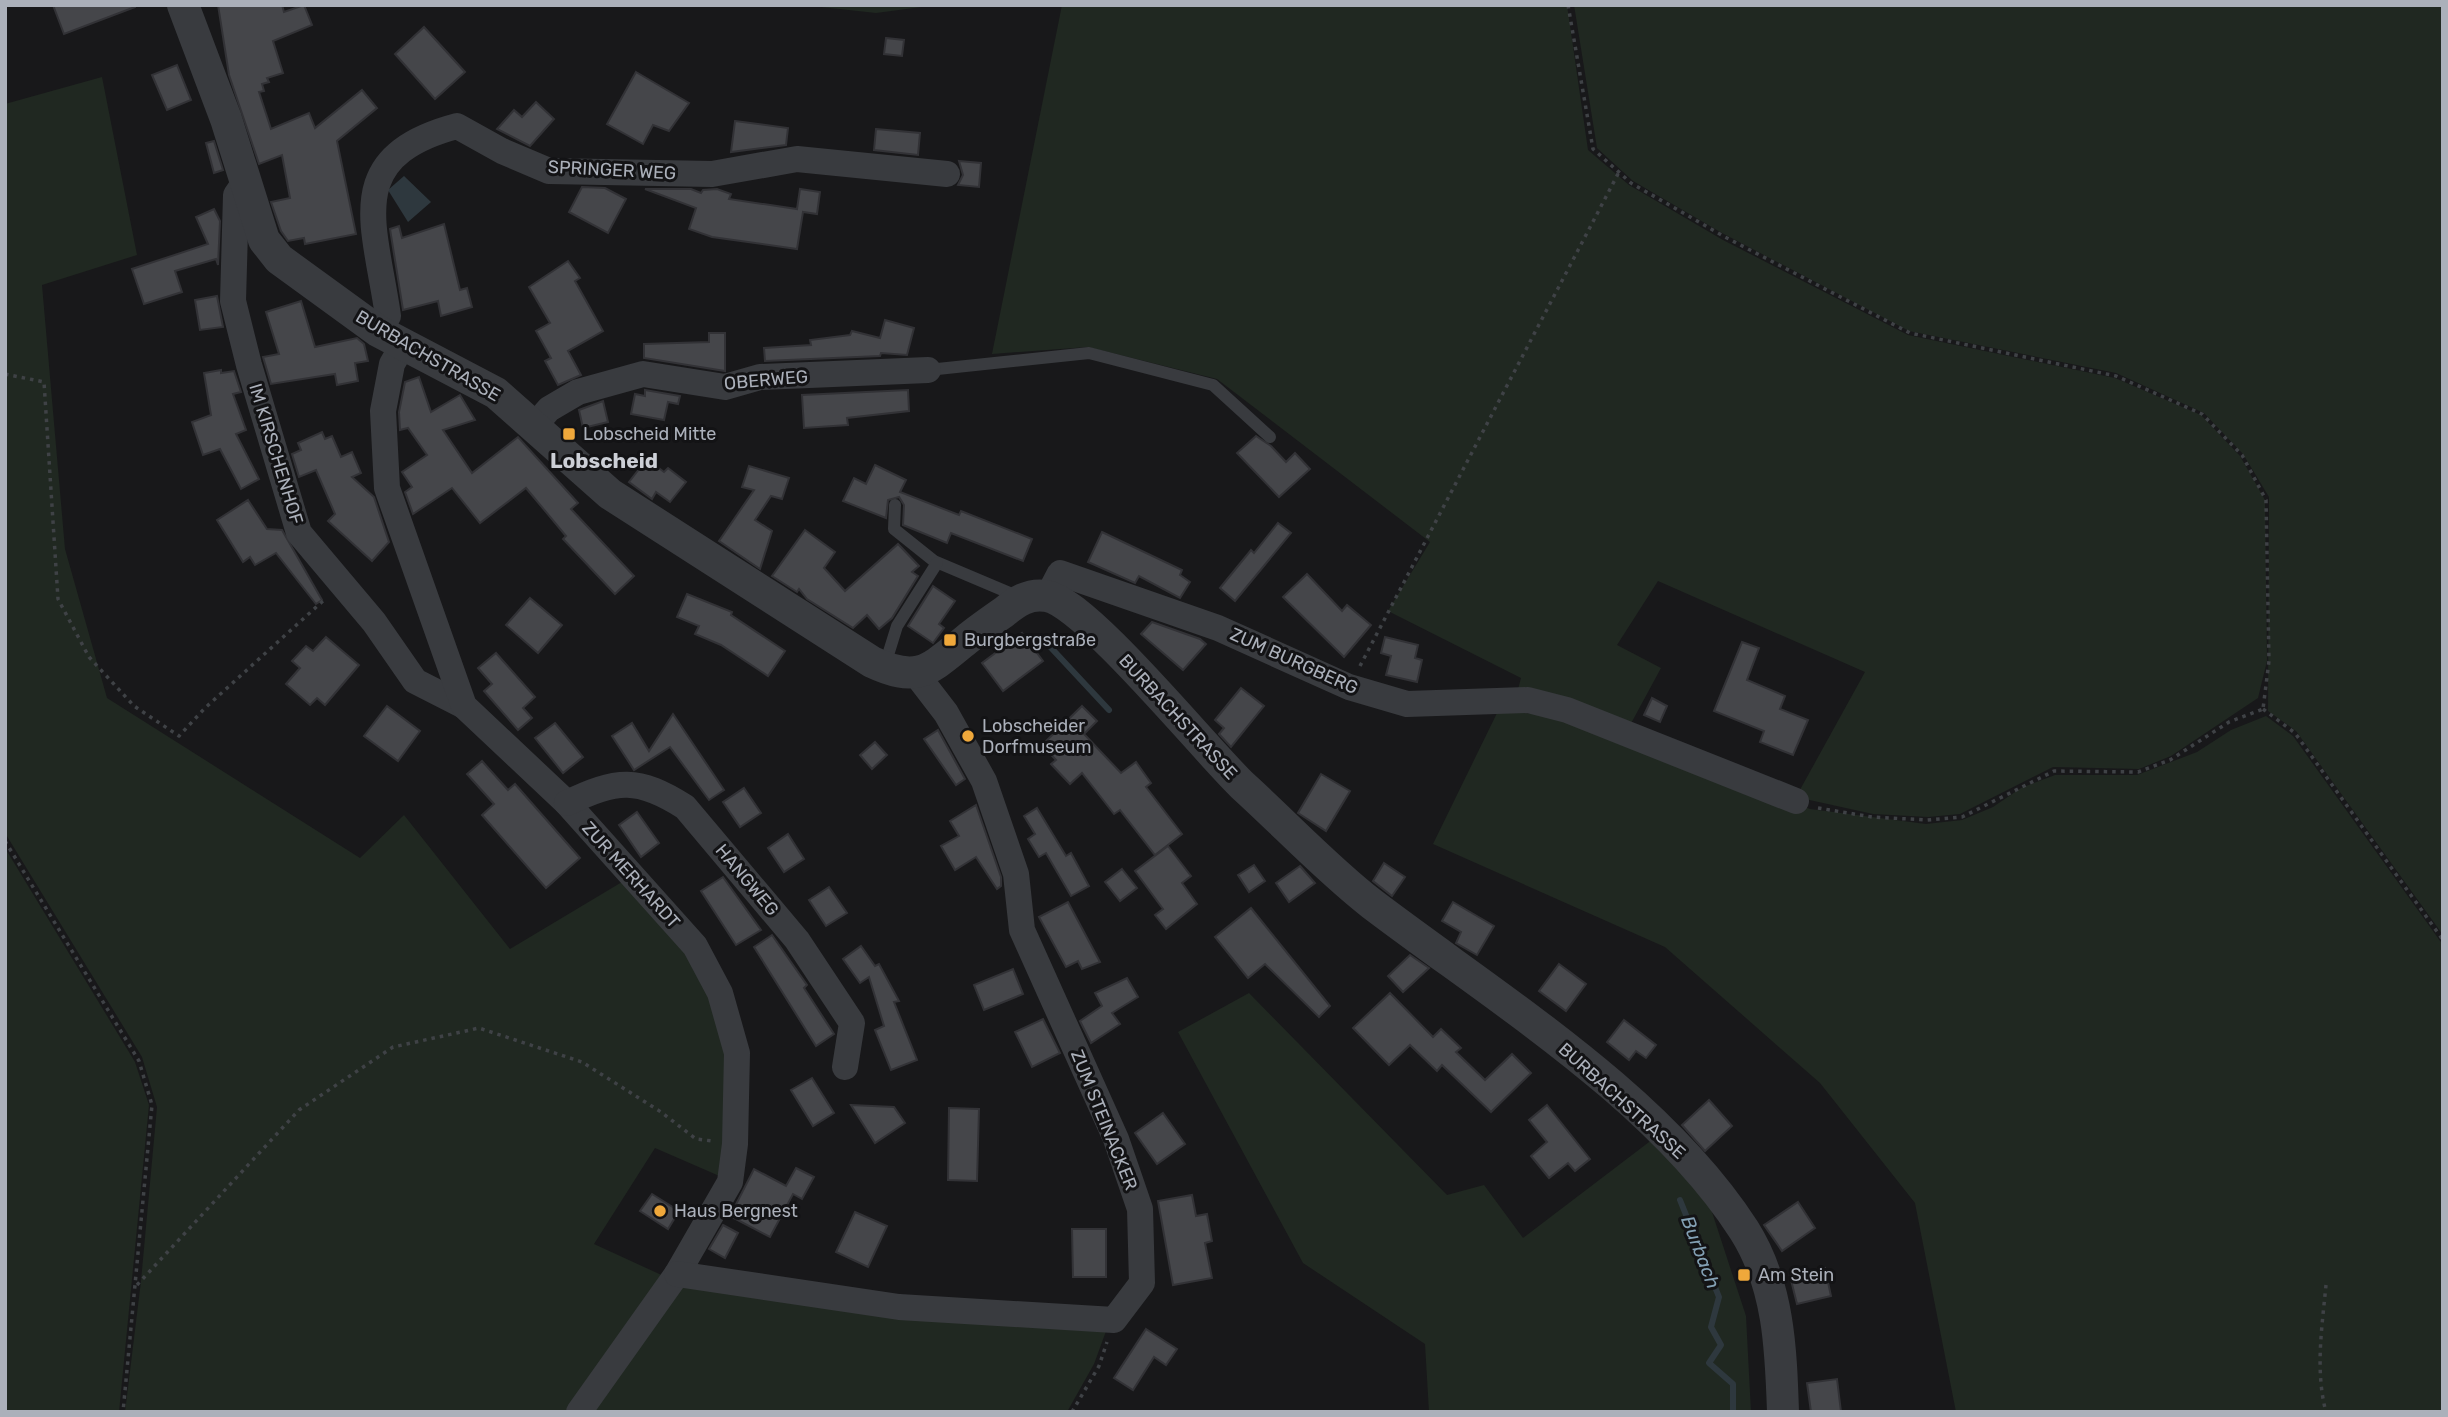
<svg xmlns="http://www.w3.org/2000/svg" width="2448" height="1417" viewBox="0 0 2448 1417" font-family="Rubik,sans-serif">
<style>
.green{fill:#202821}
.water{fill:#2e383e}
.lines{fill:none;stroke-linecap:round;stroke-linejoin:round}
.stream{stroke:#2e383e;stroke-width:6}
.building{fill:#45464a;stroke:#323236;stroke-width:2}
.path{stroke:#3f4246;stroke-width:3.5;stroke-dasharray:3.5 5;stroke-linecap:butt}
.service{stroke:#393b3f;stroke-width:12}
.minor{stroke:#393b3f;stroke-width:26}
.tertiary{stroke:#393b3f;stroke-width:32}
.poi-dot{fill:#efa83b;stroke:#131315;stroke-width:2.5}
.labels{text-anchor:middle;stroke-width:6;stroke-linejoin:round;paint-order:stroke}
.street-label{font-size:18px;fill:#abb0ba;stroke:#131315}
.poi-label{font-size:18px;fill:#abb0ba;stroke:#131315;text-anchor:start}
.water-label{font-size:19px;font-style:italic;fill:#83a0b4;stroke:#131315}
.quarter-label{font-size:21px;font-weight:bold;fill:#cccfd6;stroke:#131315}
</style>
<rect width="100%" height="100%" fill="#18181a"/>
<!-- green -->
<g class="green">
<polygon points="803,5 937,5 876,13"/>
<polygon points="1062,5 1567,5 1588,150 1629,185 1723,240 1908,335 2115,378 2201,415 2240,456 2265,500 2267,661 2258,698 2171,756 2139,769 2053,767 1960,814 1928,817 1873,814 1796,797 1865,672 1658,581 1617,645 1661,668 1628,729 1517,693 1521,678 1388,611 1430,542 1217,379 1088,347 992,354"/>
<polygon points="1574,5 2443,5 2443,935 2296,731 2268,711 2269,497 2243,454 2204,413 2116,373 1909,331 1722,233 1633,181 1597,148"/>
<polygon points="102,77 137,255 42,285 65,549 107,698 360,858 404,815 510,949 627,879 692,948 733,1054 724,1178 655,1148 594,1244 668,1278 575,1412 125,1412 141,1281 157,1107 142,1057 5,833 5,104"/>
<polygon points="1498,711 1565,716 1810,809 1926,824 1962,820 1993,807 2021,788 2055,775 2137,775 2197,752 2231,730 2266,716 2293,736 2443,945 2443,1412 1956,1412 1915,1203 1820,1083 1665,947 1433,844"/>
<polygon points="5,848 135,1062 149,1105 119,1412 5,1412"/>
<polygon points="1249,993 1447,1195 1484,1185 1523,1238 1653,1139 1711,1209 1746,1316 1751,1412 1429,1412 1425,1344 1303,1263 1178,1032"/>
<polygon points="679,1278 1109,1323 1094,1364 1067,1412 585,1412"/>
</g>
<!-- water -->
<polygon class="water" points="404,176 431,202 408,222 388,190"/>
<g class="lines">
<!-- stream -->
<g class="stream">
<polyline points="1041,637 1109,710"/>
<polyline points="1680,1200 1719,1297 1711,1327 1721,1345 1709,1363 1733,1384 1733,1412"/>
</g>
</g>
<!-- building -->
<g class="building">
<polygon points="53,5 135,5 135,7 64,34"/>
<polygon points="218,5 282,5 284,12 304,5 312,25 273,41 283,73 267,78 269,82 262,84 264,91 259,92 271,129 309,113 315,128 362,90 377,108 337,141 356,234 305,244 304,238 288,241 281,231 271,202 290,198 282,155 259,164 229,75"/>
<polygon points="424,27 465,72 435,99 395,54"/>
<polygon points="886,38 904,40 902,56 884,54"/>
<polygon points="177,65 191,100 167,110 152,75"/>
<polygon points="636,72 689,103 669,131 653,125 643,144 607,124"/>
<polygon points="536,102 554,119 530,146 497,129 514,110 522,117"/>
<polygon points="735,121 788,128 786,145 731,152"/>
<polygon points="876,129 920,133 918,155 874,150"/>
<polygon points="214,141 223,170 214,173 206,143"/>
<polygon points="959,161 981,163 979,187 958,185 963,175"/>
<polygon points="582,187 605,188 626,199 608,233 569,212"/>
<polygon points="645,189 691,189 701,193 703,190 717,189 731,194 729,199 797,209 800,189 820,192 817,214 803,212 797,249 712,237 689,229 696,208"/>
<polygon points="214,209 220,221 218,265 216,259 175,271 182,292 144,304 132,269 208,244 196,217"/>
<polygon points="444,224 460,290 467,288 472,307 441,316 438,301 403,310 390,229 399,226 402,238"/>
<polygon points="568,261 580,278 575,281 603,331 568,351 581,375 558,385 545,361 551,358 536,331 550,323 529,287"/>
<polygon points="217,296 223,327 200,330 195,300"/>
<polygon points="301,301 315,347 357,338 364,344 368,361 355,363 358,381 337,385 335,374 271,384 263,357 279,354 266,312"/>
<polygon points="885,320 914,328 907,355 881,353 880,356 765,361 764,348 811,345 810,340 850,335 852,331 880,338"/>
<polygon points="709,333 725,333 725,371 644,358 644,344 709,342"/>
<polygon points="221,370 221,373 234,371 241,392 233,394 246,430 236,434 259,479 241,489 220,449 203,455 192,422 211,415 204,373"/>
<polygon points="419,377 431,412 460,395 475,420 443,430 472,473 518,437 578,503 571,509 634,576 615,594 563,539 566,536 526,488 480,523 452,488 413,514 405,492 412,487 402,472 427,455 408,428 400,430 399,412 405,382"/>
<polygon points="645,390 680,396 678,404 668,402 664,420 631,414 635,394 645,396"/>
<polygon points="908,390 909,411 847,418 848,425 804,428 802,395"/>
<polygon points="603,401 608,422 583,428 579,410"/>
<polygon points="322,432 325,439 332,436 341,457 352,452 361,473 352,477 374,497 389,542 372,561 328,521 335,514 316,470 299,477 292,454 301,450 298,443"/>
<polygon points="1256,436 1271,446 1286,462 1295,453 1310,469 1279,497 1237,453"/>
<polygon points="647,459 664,472 668,468 686,482 670,502 656,492 652,499 629,482"/>
<polygon points="875,465 906,480 900,492 959,515 961,511 1032,539 1023,561 951,533 947,543 903,525 904,505 899,497 888,500 886,518 843,501 854,478 866,484"/>
<polygon points="749,466 789,478 782,499 771,496 755,520 772,531 760,569 719,541 754,490 742,487"/>
<polygon points="248,500 267,529 282,530 322,600 316,604 276,553 255,565 250,557 243,562 217,520"/>
<polygon points="1278,523 1291,533 1235,601 1220,588 1251,550 1254,553"/>
<polygon points="805,530 835,552 824,568 845,591 898,544 919,566 912,572 918,576 892,618 879,629 867,615 853,628 807,599 799,589 797,592 772,576"/>
<polygon points="1102,532 1182,570 1180,575 1190,582 1180,598 1139,576 1135,583 1088,562"/>
<polygon points="1307,574 1342,611 1347,605 1371,625 1344,657 1283,597"/>
<polygon points="933,586 955,601 939,624 944,628 933,643 908,626"/>
<polygon points="687,594 732,612 731,615 785,651 768,676 721,645 695,634 699,626 677,617"/>
<polygon points="530,598 562,625 538,653 506,625"/>
<polygon points="1152,622 1200,639 1206,644 1183,670 1141,634"/>
<polygon points="1022,633 1043,661 1003,691 982,663"/>
<polygon points="326,637 359,665 325,705 317,698 310,705 286,684 300,668 292,661 306,646 313,651"/>
<polygon points="1385,637 1418,645 1415,658 1422,660 1417,682 1386,675 1391,656 1381,653"/>
<polygon points="1742,642 1759,648 1747,680 1785,696 1780,709 1808,720 1793,755 1760,742 1764,731 1714,711"/>
<polygon points="496,653 535,697 523,708 532,718 518,730 484,691 492,684 478,668"/>
<polygon points="1241,688 1264,706 1231,747 1219,734 1224,728 1215,720"/>
<polygon points="1652,698 1667,706 1660,722 1644,715"/>
<polygon points="387,706 420,731 398,761 364,736"/>
<polygon points="1082,706 1097,721 1084,734 1121,773 1136,762 1151,783 1146,787 1182,834 1155,855 1120,810 1114,814 1082,773 1070,784 1051,764 1056,760 1042,745"/>
<polygon points="673,714 724,790 709,800 670,747 634,770 612,736 632,723 649,751"/>
<polygon points="555,723 583,757 563,773 535,738"/>
<polygon points="938,730 965,779 956,785 924,739"/>
<polygon points="875,742 887,755 872,769 860,755"/>
<polygon points="482,761 508,790 515,784 580,858 546,888 482,815 494,804 467,774"/>
<polygon points="1321,774 1350,791 1326,831 1298,813"/>
<polygon points="744,788 761,813 740,827 723,802"/>
<polygon points="976,805 1001,877 1001,886 997,889 976,857 955,870 941,846 959,836 950,821"/>
<polygon points="1037,808 1066,856 1071,853 1089,886 1071,896 1046,853 1039,857 1028,839 1035,834 1024,816"/>
<polygon points="637,812 659,843 641,857 619,825"/>
<polygon points="788,834 804,859 784,872 768,848"/>
<polygon points="1168,846 1191,876 1182,883 1197,904 1166,929 1155,915 1163,909 1135,871"/>
<polygon points="1384,863 1405,877 1392,896 1373,881"/>
<polygon points="1254,865 1265,881 1249,892 1238,875"/>
<polygon points="1300,866 1315,883 1289,902 1276,883"/>
<polygon points="1122,869 1137,888 1120,901 1105,882"/>
<polygon points="723,877 761,930 736,945 701,891"/>
<polygon points="829,887 847,913 826,926 809,900"/>
<polygon points="1068,902 1100,962 1082,969 1078,961 1066,967 1039,917"/>
<polygon points="1453,902 1494,926 1477,955 1456,943 1461,932 1442,921"/>
<polygon points="1251,908 1330,1006 1319,1017 1265,964 1248,978 1215,937"/>
<polygon points="772,935 807,985 804,988 834,1034 816,1046 754,947"/>
<polygon points="861,946 875,966 879,964 899,1001 894,1002 917,1060 891,1070 875,1030 884,1026 869,977 860,983 843,959"/>
<polygon points="1410,955 1429,968 1403,992 1388,976"/>
<polygon points="1559,964 1586,984 1566,1011 1539,991"/>
<polygon points="1013,969 1023,994 984,1010 974,985"/>
<polygon points="1127,978 1138,997 1112,1013 1120,1024 1091,1043 1080,1021 1102,1006 1095,993"/>
<polygon points="1390,993 1433,1037 1441,1029 1461,1048 1456,1052 1485,1080 1512,1054 1531,1073 1491,1112 1442,1065 1437,1071 1410,1045 1389,1065 1353,1028"/>
<polygon points="1043,1019 1060,1053 1032,1067 1015,1032"/>
<polygon points="1624,1020 1656,1045 1646,1058 1636,1051 1629,1060 1607,1042"/>
<polygon points="812,1078 834,1113 813,1126 791,1090"/>
<polygon points="1709,1100 1732,1126 1705,1151 1682,1125"/>
<polygon points="851,1105 894,1107 905,1123 875,1143"/>
<polygon points="1547,1105 1590,1159 1575,1171 1568,1163 1549,1178 1531,1156 1547,1142 1529,1120"/>
<polygon points="949,1108 979,1109 977,1181 948,1180"/>
<polygon points="1163,1113 1185,1144 1157,1164 1135,1133"/>
<polygon points="796,1168 814,1177 802,1199 793,1194 770,1237 730,1216 754,1169 786,1186"/>
<polygon points="652,1194 679,1211 668,1229 640,1211"/>
<polygon points="1192,1195 1196,1216 1207,1214 1212,1241 1205,1243 1212,1278 1173,1285 1158,1201"/>
<polygon points="1798,1202 1815,1228 1782,1251 1764,1225"/>
<polygon points="855,1212 887,1226 868,1267 836,1252"/>
<polygon points="723,1225 738,1233 725,1258 709,1249"/>
<polygon points="1072,1229 1106,1229 1106,1277 1073,1277"/>
<polygon points="1825,1268 1831,1296 1797,1304 1790,1276"/>
<polygon points="1146,1329 1177,1349 1166,1365 1154,1357 1133,1390 1114,1378"/>
<polygon points="1837,1379 1841,1412 1811,1412 1807,1383"/>
</g>
<g class="lines">
<!-- path -->
<g class="path">
<polyline points="1568,5 1593,149 1631,183 1725,237 1910,333 2116,376 2202,414 2242,455 2266,500 2269,661 2263,709"/>
<polyline points="5,374 44,382 58,599 89,657 134,706 179,736 205,708 324,600"/>
<polyline points="1360,666 1619,172"/>
<polyline points="2263,709 2295,733 2443,940"/>
<polyline points="1818,808 1872,817 1927,820 1962,817 2054,771 2138,772 2170,760 2229,722 2263,709"/>
<polyline points="5,841 139,1061 152,1105 123,1412"/>
<polyline points="137,1285 299,1110 393,1047 479,1028 582,1062 661,1112 696,1139 712,1141"/>
<path d="M2326,1285C2322,1327 2315,1371 2326,1412"/>
<polyline points="1072,1412 1099,1366 1107,1342"/>
</g>
<!-- service -->
<g class="service">
<polyline points="928,370 1089,353 1213,385 1270,437"/>
<polyline points="895,505 894,529 934,561 1019,597"/>
<polyline points="884,668 897,626 937,563"/>
</g>
<!-- minor -->
<g class="minor">
<polyline points="247,179 236,195 233,301 249,365 299,533 374,622 415,681 464,706"/>
<path d="M378,331L388,316C375,224 341,157 457,126L502,151L549,171L712,174L797,159L947,174"/>
<polyline points="403,345 392,364 383,411 387,488 464,706 567,803 695,946 720,993 737,1053 735,1144 730,1182 677,1274 579,1412"/>
<polyline points="535,425 549,409 578,392 643,374 725,387 760,377 928,370"/>
<polyline points="1048,596 1060,573 1218,628 1349,687 1407,704 1528,700 1567,710 1796,801"/>
<path d="M567,803C617,779 638,777 685,807L797,940L852,1023L845,1067"/>
<polyline points="677,1274 899,1307 1114,1320 1142,1283 1140,1209 1116,1139 1022,930 1016,874 984,781 946,713 916,674"/>
</g>
<!-- tertiary -->
<path class="tertiary" d="M183,5L226,119L264,240L279,259L378,331L496,393L610,494L872,662C919,684 930,669 966,640C978,630 991,621 1004,612C1016,602 1029,593 1046,596C1085,601 1207,752 1243,786C1286,825 1327,869 1372,904C1497,999 1658,1097 1744,1230C1779,1285 1781,1350 1783,1412"/>
</g>
<!-- markers -->
<g class="poi-dot">
<rect x="562" y="427" width="14" height="14" rx="3.5"/>
<rect x="943" y="633" width="14" height="14" rx="3.5"/>
<circle cx="968" cy="736" r="7"/>
<circle cx="660" cy="1211" r="7"/>
<rect x="1737" y="1268" width="14" height="14" rx="3.5"/>
</g>
<g class="labels">
<!-- street labels -->
<g class="street-label">
<text transform="translate(612 170) rotate(3)" y="6">SPRINGER WEG</text>
<text transform="translate(428 356) rotate(30)" y="6">BURBACHSTRASSE</text>
<text transform="translate(766 380) rotate(-5)" y="6">OBERWEG</text>
<text transform="translate(276 454) rotate(73)" y="6">IM KIRSCHENHOF</text>
<text transform="translate(1294 661) rotate(24)" y="6">ZUM BURGBERG</text>
<text transform="translate(1178 717) rotate(47)" y="6">BURBACHSTRASSE</text>
<text transform="translate(631 875) rotate(48)" y="6">ZUR MERHARDT</text>
<text transform="translate(747 880) rotate(50)" y="6">HANGWEG</text>
<text transform="translate(1622 1101) rotate(42)" y="6">BURBACHSTRASSE</text>
<text transform="translate(1104 1120) rotate(68)" y="6">ZUM STEINACKER</text>
</g>
<!-- poi labels -->
<g class="poi-label">
<text x="583" y="440">Lobscheid Mitte</text>
<text x="964" y="646">Burgbergstraße</text>
<text x="982" y="732">Lobscheider<tspan x="982" dy="21">Dorfmuseum</tspan></text>
<text x="674" y="1217">Haus Bergnest</text>
<text x="1758" y="1281">Am Stein</text>
</g>
<!-- water labels -->
<g class="water-label">
<text transform="translate(1701 1252) rotate(69)" y="7">Burbach</text>
</g>
<!-- quarter labels -->
<g class="quarter-label">
<text x="604" y="468">Lobscheid</text>
</g>
</g>
<!-- border -->
<rect width="2448" height="1417" fill="none" stroke="#abb0ba" stroke-width="14"/>
</svg>
